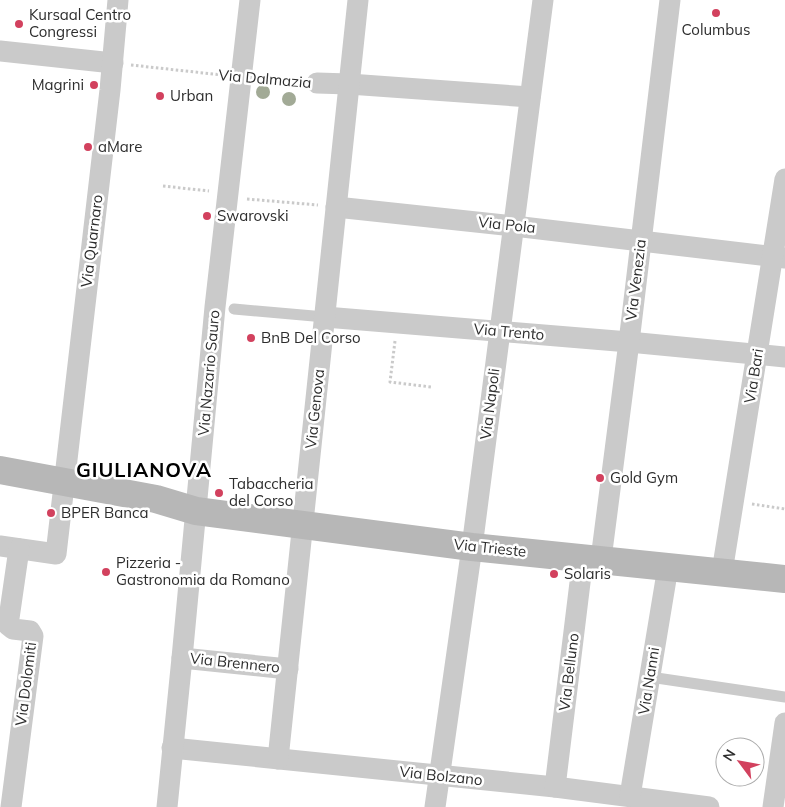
<svg xmlns="http://www.w3.org/2000/svg" width="785" height="807" viewBox="0 0 785 807" font-family="Mulish,sans-serif">
<style>
.lines{fill:none;stroke-linecap:round;stroke-linejoin:round}
.path{stroke:#cacaca;stroke-width:3;stroke-dasharray:2.5 2.5;stroke-linecap:butt}
.lane{stroke:#cacaca;stroke-width:11}
.street{stroke:#cacaca;stroke-width:21}
.secondary{stroke:#b7b7b7;stroke-width:28}
.tree{fill:#a2aa96}
.poi-dot{fill:#d2415e;stroke:#fff;stroke-width:2}
.labels{text-anchor:middle;stroke-width:5;stroke-linejoin:round;paint-order:stroke}
.poi-label{font-size:15px;fill:#2d2d2d;stroke:#fff;text-anchor:start}
.street-label{font-size:15px;fill:#2d2d2d;stroke:#fff}
.district-label{font-size:20px;font-weight:bold;letter-spacing:1px;fill:#000;stroke:#fff}
</style>
<rect width="100%" height="100%" fill="#fff"/>
<g class="lines">
<!-- path -->
<g class="path">
<polyline points="131,65 222,75"/>
<polyline points="261,79 299,82"/>
<polyline points="163,186 209,191"/>
<polyline points="247,199 318,205"/>
<polyline points="395,341 390,382 431,387"/>
<polyline points="752,504 785,509"/>
</g>
<!-- lane -->
<g class="lane">
<polyline points="234,309 325,317"/>
<polyline points="650,677 785,697"/>
</g>
<!-- street -->
<g class="street">
<polyline points="0,51 113,63"/>
<polyline points="317,83 349,84 530,97"/>
<polyline points="336,207 514,226 785,258"/>
<polyline points="325,317 629,342 785,357"/>
<polyline points="0,546 56,554 110,90 118,0"/>
<polyline points="601,559 629,342 670,0"/>
<polyline points="722,572 785,179"/>
<polyline points="182,658 288,669"/>
<polyline points="172,748 555,787 709,807"/>
<polyline points="278,759 358,0"/>
<polyline points="555,787 583,558"/>
<polyline points="630,796 668,567"/>
<polyline points="11,807 33,636 30,631 13,629 8,625 19,549"/>
<polyline points="167,807 182,658 215,307 250,0"/>
<polyline points="435,807 472,547 543,0"/>
<polyline points="773,807 785,723"/>
</g>
<!-- secondary -->
<polyline class="secondary" points="0,470 156,499 196,511 472,547 785,579"/>
</g>
<!-- trees -->
<g class="tree">
<circle cx="263" cy="92" r="7"/>
<circle cx="289" cy="99" r="7"/>
</g>
<!-- markers -->
<g class="poi-dot">
<circle cx="716" cy="13" r="5"/>
<circle cx="19" cy="24" r="5"/>
<circle cx="94" cy="85" r="5"/>
<circle cx="160" cy="96" r="5"/>
<circle cx="88" cy="147" r="5"/>
<circle cx="207" cy="216" r="5"/>
<circle cx="251" cy="338" r="5"/>
<circle cx="600" cy="478" r="5"/>
<circle cx="219" cy="493" r="5"/>
<circle cx="51" cy="513" r="5"/>
<circle cx="106" cy="572" r="5"/>
<circle cx="554" cy="574" r="5"/>
</g>
<g class="labels">
<!-- poi labels -->
<g class="poi-label">
<text x="29" y="20">Kursaal Centro<tspan x="29" dy="17">Congressi</tspan></text>
<text x="716" y="35" text-anchor="middle">Columbus</text>
<text x="84" y="90" text-anchor="end">Magrini</text>
<text x="170" y="101">Urban</text>
<text x="98" y="152">aMare</text>
<text x="217" y="221">Swarovski</text>
<text x="261" y="343">BnB Del Corso</text>
<text x="610" y="483">Gold Gym</text>
<text x="229" y="489">Tabaccheria<tspan x="229" dy="17">del Corso</tspan></text>
<text x="61" y="518">BPER Banca</text>
<text x="116" y="568">Pizzeria -<tspan x="116" dy="17">Gastronomia da Romano</tspan></text>
<text x="564" y="579">Solaris</text>
</g>
<!-- street labels -->
<g class="street-label">
<text transform="translate(265 79) rotate(5)" y="5">Via Dalmazia</text>
<text transform="translate(507 225) rotate(6)" y="5">Via Pola</text>
<text transform="translate(92 241) rotate(-83)" y="5">Via Quarnaro</text>
<text transform="translate(636 280) rotate(-83)" y="5">Via Venezia</text>
<text transform="translate(509 332) rotate(5)" y="5">Via Trento</text>
<text transform="translate(209 373) rotate(-85)" y="5">Via Nazario Sauro</text>
<text transform="translate(754 376) rotate(-81)" y="5">Via Bari</text>
<text transform="translate(490 404) rotate(-83)" y="5">Via Napoli</text>
<text transform="translate(315 409) rotate(-84)" y="5">Via Genova</text>
<text transform="translate(490 548) rotate(6)" y="5">Via Trieste</text>
<text transform="translate(235 663) rotate(6)" y="5">Via Brennero</text>
<text transform="translate(569 672) rotate(-83)" y="5">Via Belluno</text>
<text transform="translate(649 681) rotate(-81)" y="5">Via Nanni</text>
<text transform="translate(26 684) rotate(-83)" y="5">Via Dolomiti</text>
<text transform="translate(441 776) rotate(6)" y="5">Via Bolzano</text>
</g>
<!-- district labels -->
<g class="district-label">
<text x="144" y="477">GIULIANOVA</text>
</g>
</g>
<!-- north arrow -->
<g transform="translate(740 762) rotate(302)"><circle r="24" fill="#ffffff" stroke="#ababab"/>
<path d="M0-4L9 19L0 12L-9 19Z" fill="#d2415e"/>
<text y="-8" font-size="14" font-weight="bold" text-anchor="middle" fill="#2d2d2d">N</text>
</g>
</svg>
